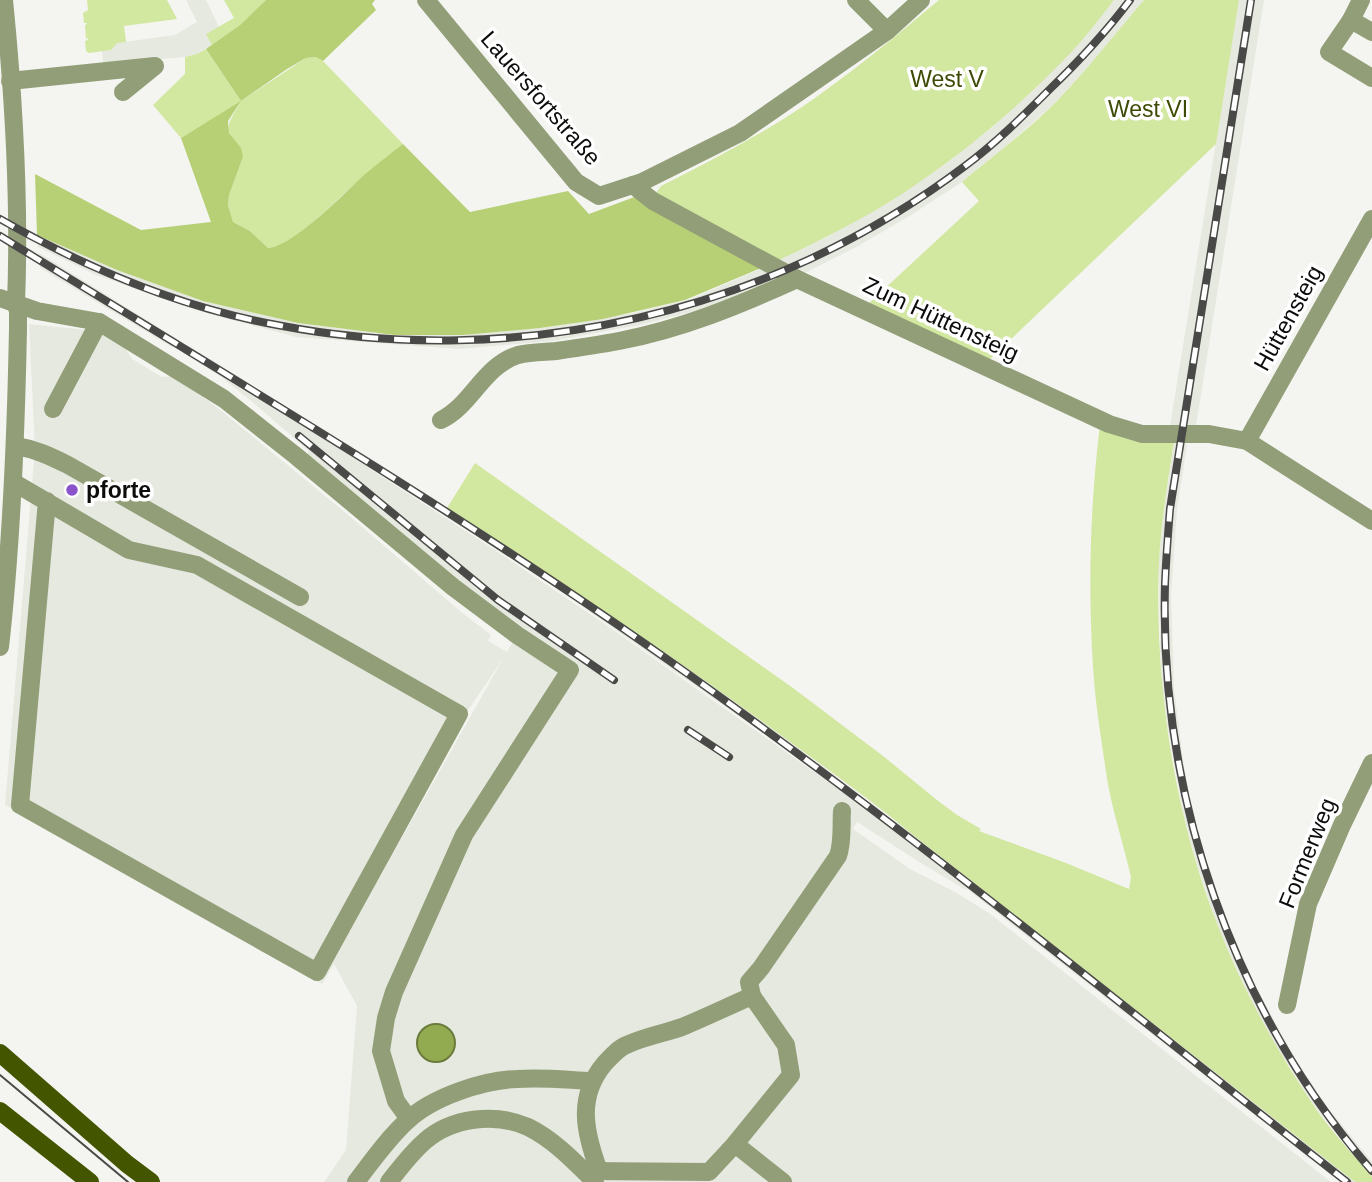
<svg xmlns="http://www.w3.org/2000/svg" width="1372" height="1182" viewBox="0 0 1372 1182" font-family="Arial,sans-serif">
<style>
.built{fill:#e6e9df;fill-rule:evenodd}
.green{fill:#d2e79f}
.forest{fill:#b7d075}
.water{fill:#93ab50;stroke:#6a7b3b;stroke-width:2}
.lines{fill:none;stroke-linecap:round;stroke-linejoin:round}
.minor{stroke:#929e78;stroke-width:18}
.major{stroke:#450;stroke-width:18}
.tram{stroke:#494947;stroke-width:2}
.rail-casing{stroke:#494947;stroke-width:8}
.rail{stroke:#fff;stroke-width:5;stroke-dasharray:16;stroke-linecap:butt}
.poi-dot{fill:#8a53cb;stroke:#fff;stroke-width:2.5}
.labels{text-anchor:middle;stroke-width:7;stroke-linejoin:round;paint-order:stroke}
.park-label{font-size:23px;fill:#3c4a04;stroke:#fff}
.street-label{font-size:23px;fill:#0c0c0b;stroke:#fff}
.poi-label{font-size:23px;font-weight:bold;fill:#0c0c0b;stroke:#fff;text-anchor:start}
</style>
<rect width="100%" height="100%" fill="#f4f5f1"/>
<!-- built -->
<g class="built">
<polygon points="186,0 206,0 219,27 206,34 212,45 197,54 185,57 103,64 102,51 111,50 117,43 175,35 197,22"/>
<polygon points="1114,0 1144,0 1096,58 1055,103 1007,145 962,182 911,215 860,245 805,273 753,293 694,311 640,325 552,341 459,349 296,337 199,311 96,275 38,247 37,235 117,270 203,301 298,323 395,335 461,335 550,327 633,313 691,299 760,269 825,238 900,195 946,164 991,128 1036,88 1079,43"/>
<polygon points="1239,0 1264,0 1196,426 1170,426"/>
<polygon points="39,253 177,339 172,347 40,268"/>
<path d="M29,324L98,331L122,343L132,359L162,377L173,376L218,408L347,514L460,611L491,635L488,641L507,652L517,635L483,600L307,455L309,451L256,405L220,376L183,353L187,345L447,508L569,587L692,671L797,747L1107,986L1355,1182H1341L967,889H964L921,863L857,822L853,829L910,869L955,892L989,913L1331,1182H324L346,1150L357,1006L334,964L322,984L5,805L35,449ZM321,437L440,512L566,595L794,755L854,800L609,627L498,552ZM504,657L381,875V876L469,709Z"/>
<polygon points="1174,441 1187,445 1177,510 1171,595 1174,689 1187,790 1202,851 1228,926 1251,978 1294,1057 1324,1103 1372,1162 1372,1177 1314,1106 1268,1033 1250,998 1218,928 1195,858 1184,817 1168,730 1162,687 1160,642 1159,560 1163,518"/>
</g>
<!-- green -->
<g class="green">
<polygon points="87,0 167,0 177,19 124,26 126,42 117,43 111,50 89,53 86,51 85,41 88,40 88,38 86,39 85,26 87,23 84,23 83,13 88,10"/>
<polygon points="224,0 266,0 240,25 212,45 206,34 234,18"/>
<path d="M939,0H1114C1102,15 1090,31 1077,46C1025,102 966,152 902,194C863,219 821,240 779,260L656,193L661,186C709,162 757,137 802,107C850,74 895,37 939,0Z"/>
<path d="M1144,0H1239L1216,144L988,361L867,305L979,201L962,182C993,156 1027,131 1056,102C1087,70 1115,34 1144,0Z"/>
<path d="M206,49L241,101L306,58L316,57L323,61L403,144C384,159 366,174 348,190C331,205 290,248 268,248L250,231L233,222L228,205L229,195L243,157C227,128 222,133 240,103L181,138L153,105L185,74V57L197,54Z"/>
<path d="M1100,425L1174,441C1168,481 1161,522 1159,562C1154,680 1174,816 1218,926C1242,988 1275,1048 1312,1103C1329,1129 1352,1153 1372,1177V1182H1355L913,835C871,800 826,768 782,736C673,656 561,581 447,508L475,463L793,688L883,756L937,800L957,815L981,829L979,831L1066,863L1129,889L1131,877C1123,842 1111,807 1106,772C1101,737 1095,702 1093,666C1088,587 1090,505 1100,425Z"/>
</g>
<!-- forest -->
<path class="forest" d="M266,0H375L372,4L376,10L323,61L316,57L306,58L287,69L241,101L228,121L229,133L241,148L243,157L229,195L228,205L233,222L250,231L268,248C292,247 345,193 364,175C377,164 390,154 403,144L470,212L568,191L589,214L637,196L768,265L685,300L603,319L540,328L463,335H395L298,323L203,301L117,270L37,235L35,174L141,230L211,222L181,138L241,101L206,49L240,25Z"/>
<!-- water -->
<circle class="water" cx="436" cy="1043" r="19"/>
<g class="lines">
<!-- minor -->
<g class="minor">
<polyline points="426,0 576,182 599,196 642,182 740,133 887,31 921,0"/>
<polyline points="856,0 887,31"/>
<polyline points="1361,0 1351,20 1329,52 1372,78"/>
<polyline points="1351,20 1372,32"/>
<polyline points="10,81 155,66 123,92"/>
<polyline points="633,185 653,201 797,279 1109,424 1142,434 1209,434 1247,441 1372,521"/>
<polyline points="0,298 37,311 99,322 224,399 296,456 453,587 517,635 570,670 464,835 394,992 386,1018 381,1051 396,1101 409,1119"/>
<polyline points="53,409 99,322"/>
<path d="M441,420C472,405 483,366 518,355C529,352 544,352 556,351C577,348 598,345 619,341C682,329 740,305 797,279"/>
<polyline points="1247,441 1372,219"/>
<path d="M16,446C35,449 50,456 68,465L300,597"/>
<polyline points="13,482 129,550 197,565 459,714 317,972 20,805 47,501"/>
<path d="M0,647C12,541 16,434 18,328V312L16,303C20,202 14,100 4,0"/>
<polyline points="1287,1005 1308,904 1342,825 1372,763"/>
<polyline points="735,1144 791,1075 786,1045 752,996"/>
<polyline points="587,1171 709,1172 735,1144 783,1182"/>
<path d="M599,1171C585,1133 576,1097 605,1063C610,1058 615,1052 621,1048C634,1039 666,1033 682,1027C706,1017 729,1006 752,996L749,982L761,968L838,856C843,842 841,826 842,811"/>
<path d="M356,1182C372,1161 388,1138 408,1120C433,1097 483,1080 517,1079C542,1077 568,1080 592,1081"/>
<path d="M389,1182C400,1168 411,1153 425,1141C451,1118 495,1112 528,1127C553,1139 575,1162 595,1182"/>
</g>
<!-- major -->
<g class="major">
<polyline points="0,1053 127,1164 151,1182"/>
<polyline points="0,1111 90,1182"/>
</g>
<!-- tram -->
<polyline class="tram" points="0,1075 128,1182"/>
<defs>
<g id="rail">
<path d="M1251,0L1170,509C1168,534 1166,559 1165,584C1159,796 1233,1010 1372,1171"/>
<path d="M0,219C86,268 179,307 277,325C516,371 771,313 965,166C996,143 1023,116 1050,89C1079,61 1106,32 1130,0"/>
<path d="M0,236C223,373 450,507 664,657C899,822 1121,1005 1347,1182"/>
<polyline points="299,436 498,600 614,680"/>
<polyline points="688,730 729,757"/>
</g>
</defs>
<!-- rail casing -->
<use href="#rail" class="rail-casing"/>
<!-- rail -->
<use href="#rail" class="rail"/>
</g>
<!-- markers -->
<circle class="poi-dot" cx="72" cy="490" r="7"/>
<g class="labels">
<!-- park labels -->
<g class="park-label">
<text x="947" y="87">West V</text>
<text x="1148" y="117">West VI</text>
</g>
<!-- street labels -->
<g class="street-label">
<text transform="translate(541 98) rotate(49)" y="8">Lauersfortstraße</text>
<text transform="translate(1288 318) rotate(-61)" y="8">Hüttensteig</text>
<text transform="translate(941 319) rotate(25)" y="8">Zum Hüttensteig</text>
<text transform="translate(1307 853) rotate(-68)" y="8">Formerweg</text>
</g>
<!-- poi labels -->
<g class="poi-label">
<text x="86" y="498">pforte</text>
</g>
</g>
</svg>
